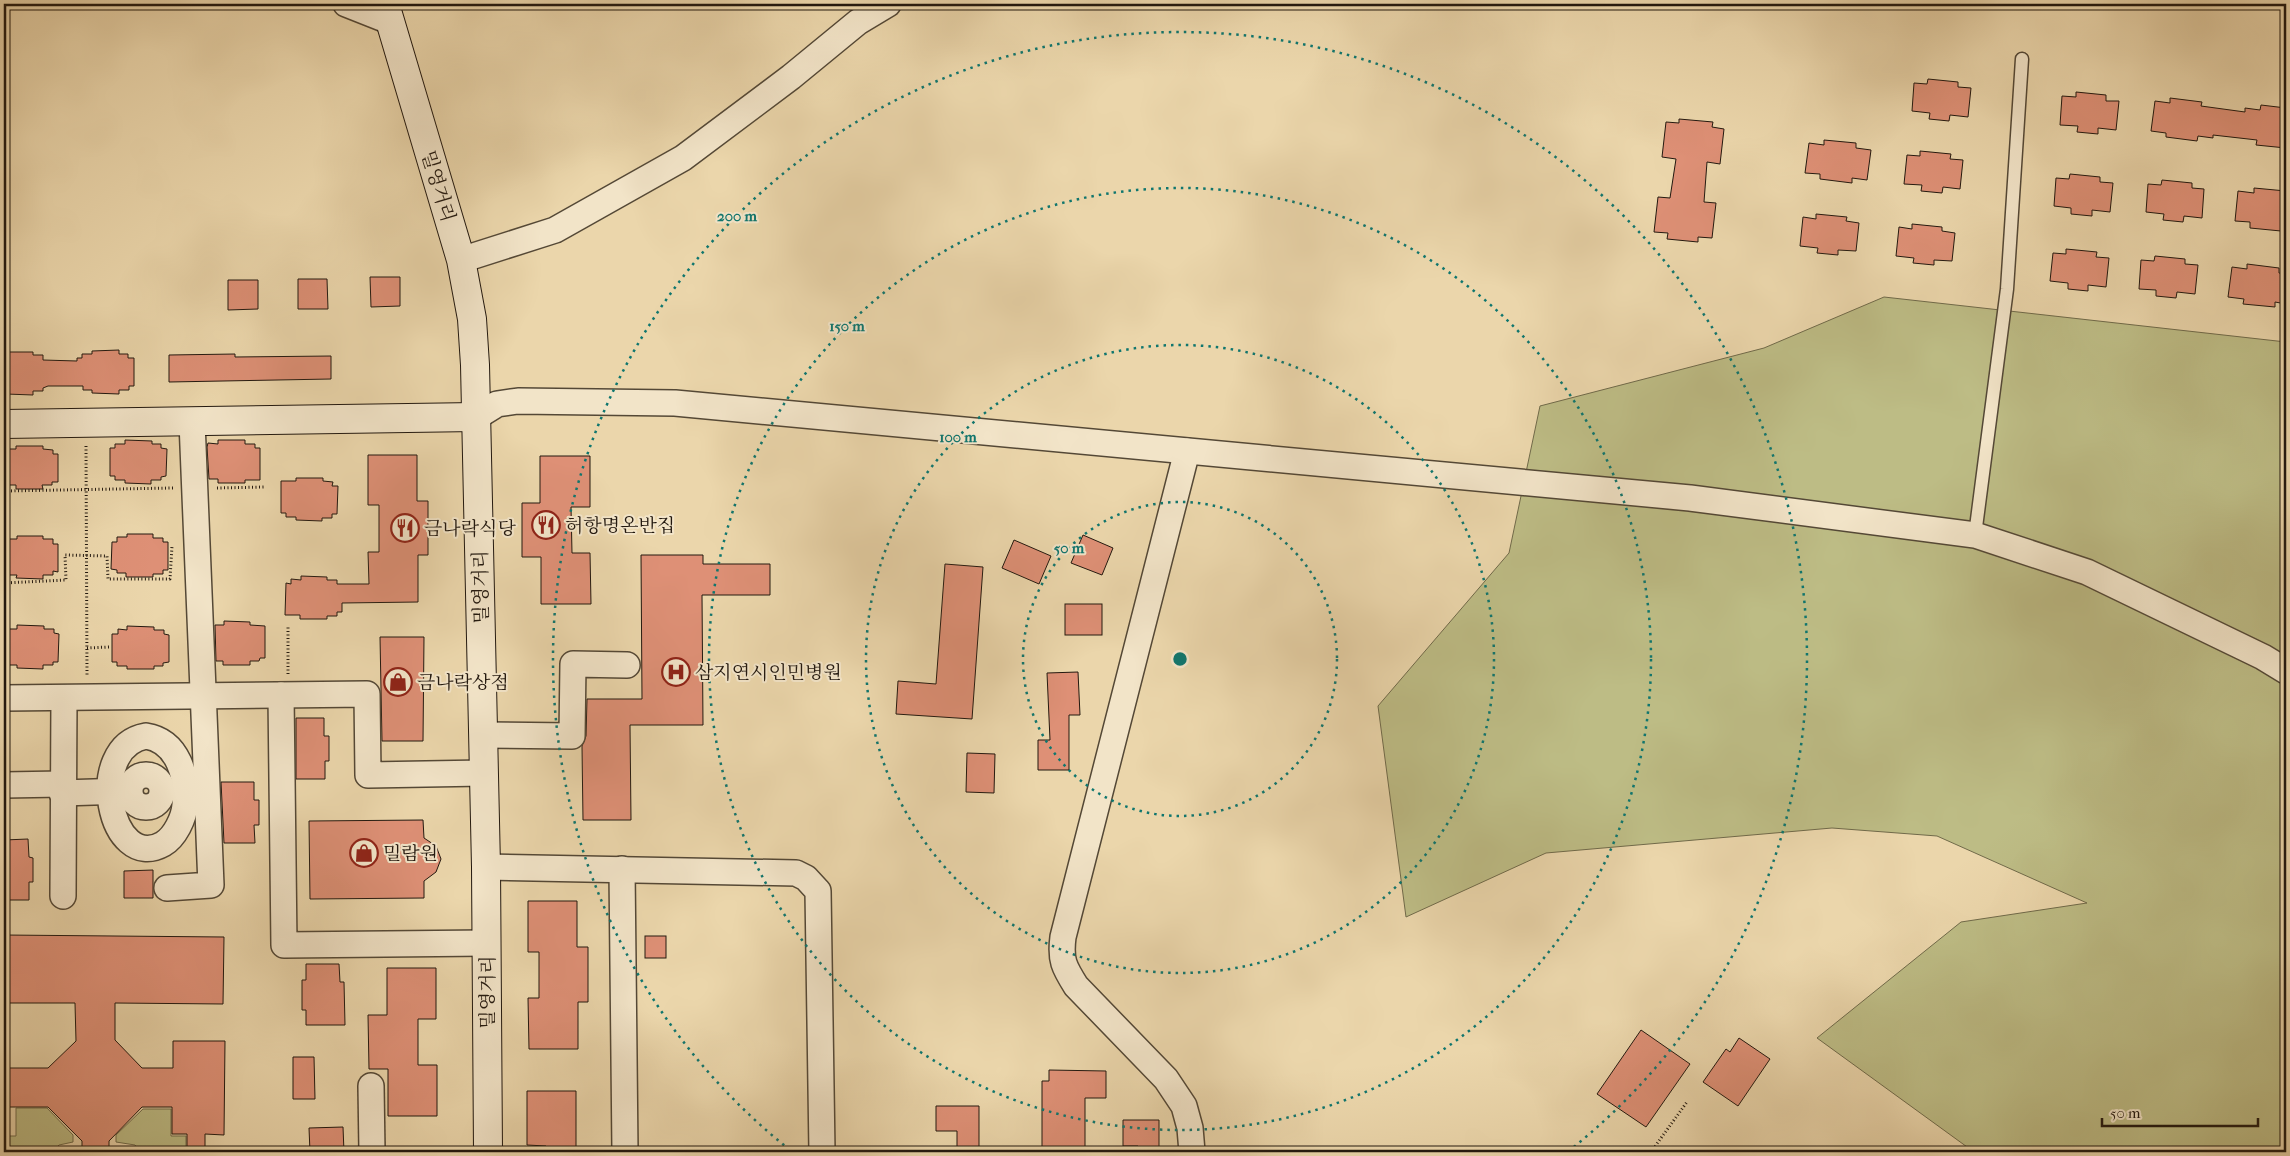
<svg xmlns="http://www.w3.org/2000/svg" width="2290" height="1156" viewBox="0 0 2290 1156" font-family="'IM FELL French Canon','Noto Serif KR',serif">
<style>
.green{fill:#bdbc85;stroke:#706a4a}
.building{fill:#de9076;stroke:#22180f}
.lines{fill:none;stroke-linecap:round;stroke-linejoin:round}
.lane-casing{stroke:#544836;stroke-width:15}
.street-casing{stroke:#544836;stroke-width:28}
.secondary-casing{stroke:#22180f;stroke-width:30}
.path{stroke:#22180f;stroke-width:3;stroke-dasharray:1 2.5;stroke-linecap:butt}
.lane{stroke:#f2e4c8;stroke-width:12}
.street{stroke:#f2e4c8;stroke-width:25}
.secondary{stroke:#f2e4c8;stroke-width:28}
.ring{fill:none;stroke:#0f766e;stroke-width:2.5;stroke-dasharray:2.5 5}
.labels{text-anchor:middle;stroke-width:4;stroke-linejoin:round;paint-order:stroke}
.street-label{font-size:19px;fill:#22180f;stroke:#f2e4c8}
.poi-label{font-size:19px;fill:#22180f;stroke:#f2e4c8;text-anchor:start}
.centre{fill:#0f766e;stroke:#f2e4c8;stroke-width:2.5}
.ring-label{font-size:15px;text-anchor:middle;font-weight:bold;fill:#0f766e;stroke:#f2e4c8;stroke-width:4;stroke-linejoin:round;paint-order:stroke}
</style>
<rect width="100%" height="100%" fill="#ebd6ab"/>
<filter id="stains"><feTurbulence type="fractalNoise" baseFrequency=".004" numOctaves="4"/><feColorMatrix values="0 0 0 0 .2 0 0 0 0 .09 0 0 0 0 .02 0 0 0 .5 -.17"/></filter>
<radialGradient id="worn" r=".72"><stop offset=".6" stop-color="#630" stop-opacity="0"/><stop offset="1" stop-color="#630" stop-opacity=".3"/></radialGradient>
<!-- green -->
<g class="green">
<polygon points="1884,297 2286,342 2286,1152 1974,1152 1817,1038 1961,922 2087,903 1937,836 1832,828 1546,853 1406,917 1378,706 1509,553 1540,406 1764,348"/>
<polygon points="16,1108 47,1108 73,1135 73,1142 59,1145 52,1152 13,1152 4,1144 4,1136 16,1136"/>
<polygon points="143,1109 171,1109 171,1136 186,1136 186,1152 140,1152 135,1145 116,1142 116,1135"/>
</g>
<!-- building -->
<g class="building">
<polygon points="1928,79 1958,82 1958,87 1971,88 1968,117 1950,115 1949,121 1929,119 1930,113 1912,111 1914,83 1927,84"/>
<polygon points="2076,92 2106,95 2106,101 2119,101 2116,130 2098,128 2098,134 2077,132 2078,126 2060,125 2062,96 2076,97"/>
<polygon points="2170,98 2202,102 2201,106 2245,112 2245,108 2260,110 2261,105 2286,108 2286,148 2256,145 2257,140 2213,135 2213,138 2198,136 2197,141 2166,137 2166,133 2151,131 2155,101 2170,103"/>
<polygon points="1679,119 1713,122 1712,127 1724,129 1720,164 1707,162 1704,202 1716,203 1712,238 1698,237 1698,242 1667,239 1668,233 1654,232 1658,197 1670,198 1676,159 1662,157 1666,122 1679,123"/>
<polygon points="1824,140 1856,143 1856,148 1871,150 1867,180 1852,178 1852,183 1820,179 1820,174 1805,173 1809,143 1824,145"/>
<polygon points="1920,151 1951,154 1950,159 1963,160 1960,189 1943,187 1942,193 1921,191 1922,185 1904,184 1907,155 1920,156"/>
<polygon points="2070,174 2100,177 2100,182 2113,183 2110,212 2092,210 2092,216 2071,214 2071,208 2054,206 2056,178 2069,179"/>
<polygon points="2162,180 2192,183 2192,188 2204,189 2202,218 2184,216 2183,222 2163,220 2164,214 2146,212 2148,184 2161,185"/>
<polygon points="2254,188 2286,191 2286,227 2282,226 2281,231 2250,228 2250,222 2235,221 2238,191 2254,193"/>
<polygon points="1816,214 1847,217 1846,221 1859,223 1856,251 1838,250 1838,255 1817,253 1818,248 1800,246 1803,217 1816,219"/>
<polygon points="1912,224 1942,227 1942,231 1955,233 1952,261 1934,260 1934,265 1913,263 1914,258 1896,256 1899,227 1912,229"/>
<polygon points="2066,249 2097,252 2096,257 2109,258 2106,287 2088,285 2088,291 2068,289 2068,283 2050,281 2053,253 2066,254"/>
<polygon points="2155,256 2185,259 2185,264 2198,265 2195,294 2177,292 2176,298 2156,296 2156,290 2139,289 2141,260 2154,261"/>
<polygon points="2247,264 2279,268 2279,273 2286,274 2286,304 2275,302 2275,307 2243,304 2244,299 2228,297 2232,267 2247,269"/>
<polygon points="370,277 400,277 400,306 371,307"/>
<polygon points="298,279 327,279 328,309 298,309"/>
<polygon points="228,280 258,280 258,309 228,310"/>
<polygon points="119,350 119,354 128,354 128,358 134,358 134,386 129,386 129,390 119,390 119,394 92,393 92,390 83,390 83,386 48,386 43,388 43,391 33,391 33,395 6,394 6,391 4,391 4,355 6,355 7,352 33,352 33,355 43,355 43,360 77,361 77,358 82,358 82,354 92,354 92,351"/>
<polygon points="235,354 235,357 331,356 331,379 169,382 169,355"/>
<polygon points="125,440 152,441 152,444 161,444 161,448 167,449 166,476 161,477 161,480 151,480 151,484 125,483 125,480 115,480 115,476 110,476 110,448 115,448 115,444 125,444"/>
<polygon points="218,440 245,440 245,444 255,444 255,448 260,448 260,480 245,480 245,483 218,483 218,479 209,479 207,447 208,443 218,444"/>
<polygon points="16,446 43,446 43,449 53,450 53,454 58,454 58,482 52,482 52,485 42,485 43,489 16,489 16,485 6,485 6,481 4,481 4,453 7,453 7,449 16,449"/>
<polygon points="368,455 417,455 417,501 428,501 428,555 418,555 418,602 342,603 342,612 337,612 337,616 327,616 327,619 300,619 300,615 285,615 286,583 291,584 291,579 301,580 301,576 327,577 327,580 337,580 337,584 369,584 368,552 379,552 379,505 368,505"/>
<polygon points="540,456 590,456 590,507 571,507 572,553 590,553 591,604 541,604 541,557 522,557 522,503 540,503"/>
<polygon points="296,478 323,478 323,481 333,482 332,486 338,486 337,514 332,514 332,518 322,518 322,521 296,520 296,517 286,517 286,513 281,513 281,481 296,481"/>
<polygon points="127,534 153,534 153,538 163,538 163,542 168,542 168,570 163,570 163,574 153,574 153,577 126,577 126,573 117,573 117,570 111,569 112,542 117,542 117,537 127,537"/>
<polygon points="1083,535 1113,548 1102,575 1071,563"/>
<polygon points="17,536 43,536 43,539 53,539 53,544 58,544 58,572 53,571 53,575 43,575 43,579 16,578 17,575 7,575 7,571 4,571 4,543 7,543 7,539 17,539"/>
<polygon points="1014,540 1051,556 1039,584 1002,568"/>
<polygon points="641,555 703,555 703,564 770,564 770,595 702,595 703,725 630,725 631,820 583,820 582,746 586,736 587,699 642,699"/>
<polygon points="945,564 983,567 972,719 896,714 898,681 936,684"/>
<rect x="1065" y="604" width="37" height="31"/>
<polygon points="224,621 250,622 250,625 265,626 265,658 260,658 259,661 250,661 250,665 223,665 223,661 216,661 215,625 224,625"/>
<polygon points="17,625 44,626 44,629 54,629 54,633 59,634 58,662 53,662 53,665 43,665 43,669 17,668 17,665 7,665 7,661 4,661 4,633 7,633 7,629 17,629"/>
<polygon points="127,626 154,627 154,630 164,630 164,634 169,635 169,662 163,663 163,666 154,666 154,669 127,669 127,666 117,666 117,662 112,662 112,634 118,634 118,629 127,630"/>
<polygon points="380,637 424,637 423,741 382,741"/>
<polygon points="1078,672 1080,715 1069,715 1069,770 1038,770 1038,740 1050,740 1047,673"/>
<polygon points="296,718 324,718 324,736 329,736 329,761 325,761 325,779 296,779"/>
<polygon points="967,753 995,754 994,793 966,792"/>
<polygon points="221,782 254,782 254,800 259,800 259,825 254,825 255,843 224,843"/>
<polygon points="423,820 424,838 436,846 441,859 436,872 424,881 424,898 310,899 309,821"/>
<polygon points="28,839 29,857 33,858 33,882 29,882 29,900 4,900 4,840"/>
<polygon points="153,870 153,898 124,898 124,871"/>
<polygon points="528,901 577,901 577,947 588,947 588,1002 578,1002 578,1049 529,1049 528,998 539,998 539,952 528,952"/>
<polygon points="4,935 224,937 223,1004 115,1003 115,1040 142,1068 173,1068 173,1041 225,1041 224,1135 205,1134 205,1152 187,1152 187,1134 172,1134 172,1107 142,1107 109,1141 109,1152 82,1152 82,1141 48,1107 4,1107 4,1068 48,1068 76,1041 75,1003 4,1003"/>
<rect x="645" y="936" width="21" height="22"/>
<polygon points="306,964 339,964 340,982 344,982 345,1025 306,1025 306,1010 302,1010 302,980 306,980"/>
<polygon points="387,968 436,968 436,1019 418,1019 418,1065 437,1065 437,1116 388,1116 388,1069 369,1069 368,1015 387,1015"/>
<polygon points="1641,1030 1690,1064 1646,1127 1597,1094"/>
<polygon points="1739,1038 1770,1059 1738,1106 1703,1082 1726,1049 1730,1052"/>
<polygon points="293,1057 314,1057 315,1099 293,1099"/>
<polygon points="1049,1070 1106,1071 1106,1098 1085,1098 1085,1152 1042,1152 1042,1081 1049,1081"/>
<polygon points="527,1091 576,1091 576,1152 546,1152 546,1146 527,1145"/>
<polygon points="936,1106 979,1106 979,1152 957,1152 957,1131 936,1131"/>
<polygon points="1123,1120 1159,1120 1159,1152 1138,1152 1138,1146 1123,1146"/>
<polygon points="343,1127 344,1152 310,1152 309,1128"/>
</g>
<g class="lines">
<defs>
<polyline id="lane" points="1975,535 2007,289 2022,59"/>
<g id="street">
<polyline points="346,4 389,21"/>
<polyline points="461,260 555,230 683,158 791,77 858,22 888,4"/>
<polyline points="476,417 497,404 518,401 675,403 1690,498 1975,535 2087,572 2263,657 2286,671"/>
<path d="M1187,451L1063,937C1060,960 1064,967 1076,986L1166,1079L1184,1106L1190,1128L1192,1152"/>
<polyline points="281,695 284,945 487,943"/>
<polyline points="4,698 367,694 368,775 484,773"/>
<polyline points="483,735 572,736 573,664 627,665"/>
<path d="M146,736C178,741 188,777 185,805C184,818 175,837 163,844C110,874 84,747 146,736Z"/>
<circle cx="146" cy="791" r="16"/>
<polyline points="4,785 62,784"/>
<polyline points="62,793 125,791"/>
<polyline points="486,867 796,873 806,878 818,891 822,1152"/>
<polyline points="622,869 625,1152"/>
<polyline points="167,888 211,885 192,422"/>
<polyline points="63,896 64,698"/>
<polyline points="371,1086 372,1152"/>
</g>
<g id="secondary">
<polyline points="385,4 461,260 472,319 475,365 486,867 488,1152"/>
<polyline points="4,424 476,417"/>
</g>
</defs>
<!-- lane casing -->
<use href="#lane" class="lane-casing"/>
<!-- street casing -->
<use href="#street" class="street-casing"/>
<!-- secondary casing -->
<use href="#secondary" class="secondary-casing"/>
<!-- path -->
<g class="path">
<polyline points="86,446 87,675"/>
<polyline points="217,488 265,487"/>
<polyline points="4,491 173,488"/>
<polyline points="4,583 66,580 65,555 107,556 108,579 170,579 172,546"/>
<polyline points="87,648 109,647"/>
<polyline points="288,674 288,626"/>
<polyline points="1651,1152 1687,1102"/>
</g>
<!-- lane -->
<use href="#lane" class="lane"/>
<!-- street -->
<use href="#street" class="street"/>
<!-- secondary -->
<use href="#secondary" class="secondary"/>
</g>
<!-- distance rings -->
<g class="ring">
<circle cx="1180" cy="659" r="157"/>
<circle cx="1180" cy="659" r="314"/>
<circle cx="1180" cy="659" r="471"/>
<path d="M790 1150A627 627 0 1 1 1570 1150"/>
</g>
<!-- icons -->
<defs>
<symbol id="restaurant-ring" viewBox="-11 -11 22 22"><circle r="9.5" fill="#f2e4c8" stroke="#8f2418" stroke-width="1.5"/><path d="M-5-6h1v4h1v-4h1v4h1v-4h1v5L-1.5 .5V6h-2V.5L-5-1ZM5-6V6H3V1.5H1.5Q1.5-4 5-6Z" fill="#8f2418"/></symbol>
<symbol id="hospital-ring" viewBox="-11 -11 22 22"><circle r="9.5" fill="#f2e4c8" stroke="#8f2418" stroke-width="1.5"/><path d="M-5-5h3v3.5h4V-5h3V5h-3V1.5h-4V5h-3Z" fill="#8f2418"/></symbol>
<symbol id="shop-ring" viewBox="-11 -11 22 22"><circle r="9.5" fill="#f2e4c8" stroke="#8f2418" stroke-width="1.5"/><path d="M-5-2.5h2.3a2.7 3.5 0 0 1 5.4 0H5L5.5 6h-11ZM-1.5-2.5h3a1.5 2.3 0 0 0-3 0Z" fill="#8f2418"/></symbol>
</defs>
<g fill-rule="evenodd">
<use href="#restaurant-ring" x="530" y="509" width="32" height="32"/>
<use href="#restaurant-ring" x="389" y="512" width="32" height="32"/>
<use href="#hospital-ring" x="660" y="656" width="32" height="32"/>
<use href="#shop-ring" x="382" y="666" width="32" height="32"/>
<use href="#shop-ring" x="348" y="837" width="32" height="32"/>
</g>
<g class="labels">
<!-- street labels -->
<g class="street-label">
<text transform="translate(439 186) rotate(73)" y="7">밀영거리</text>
<text transform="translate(480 587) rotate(-91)" y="7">밀영거리</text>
<text transform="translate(487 992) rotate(-90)" y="7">밀영거리</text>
</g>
<!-- poi labels -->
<g class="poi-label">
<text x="565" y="532">허항명온반집</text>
<text x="424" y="535">금나락식당</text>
<text x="695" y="679">삼지연시인민병원</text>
<text x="417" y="689">금나락상점</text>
<text x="383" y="860">밀람원</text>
</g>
</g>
<circle cx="1180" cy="659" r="8" class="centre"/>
<g class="ring-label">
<text x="737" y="221">200 m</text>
<text x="847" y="331">150 m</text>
<text x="958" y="442">100 m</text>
<text x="1069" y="553">50 m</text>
</g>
<!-- margin -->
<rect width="2290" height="1156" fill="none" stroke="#ebd6ab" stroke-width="20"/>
<rect x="5" y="5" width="2280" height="1146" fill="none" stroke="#22180f" stroke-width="2.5"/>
<rect x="10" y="10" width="2270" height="1136" fill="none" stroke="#22180f"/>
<!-- scale -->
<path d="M2102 1118v8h156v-8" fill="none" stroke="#22180f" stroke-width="2.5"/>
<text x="2110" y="1118" font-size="15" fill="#22180f" stroke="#f2e4c8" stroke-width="4" paint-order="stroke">50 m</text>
<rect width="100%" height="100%" filter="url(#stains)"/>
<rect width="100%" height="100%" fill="url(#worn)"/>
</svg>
